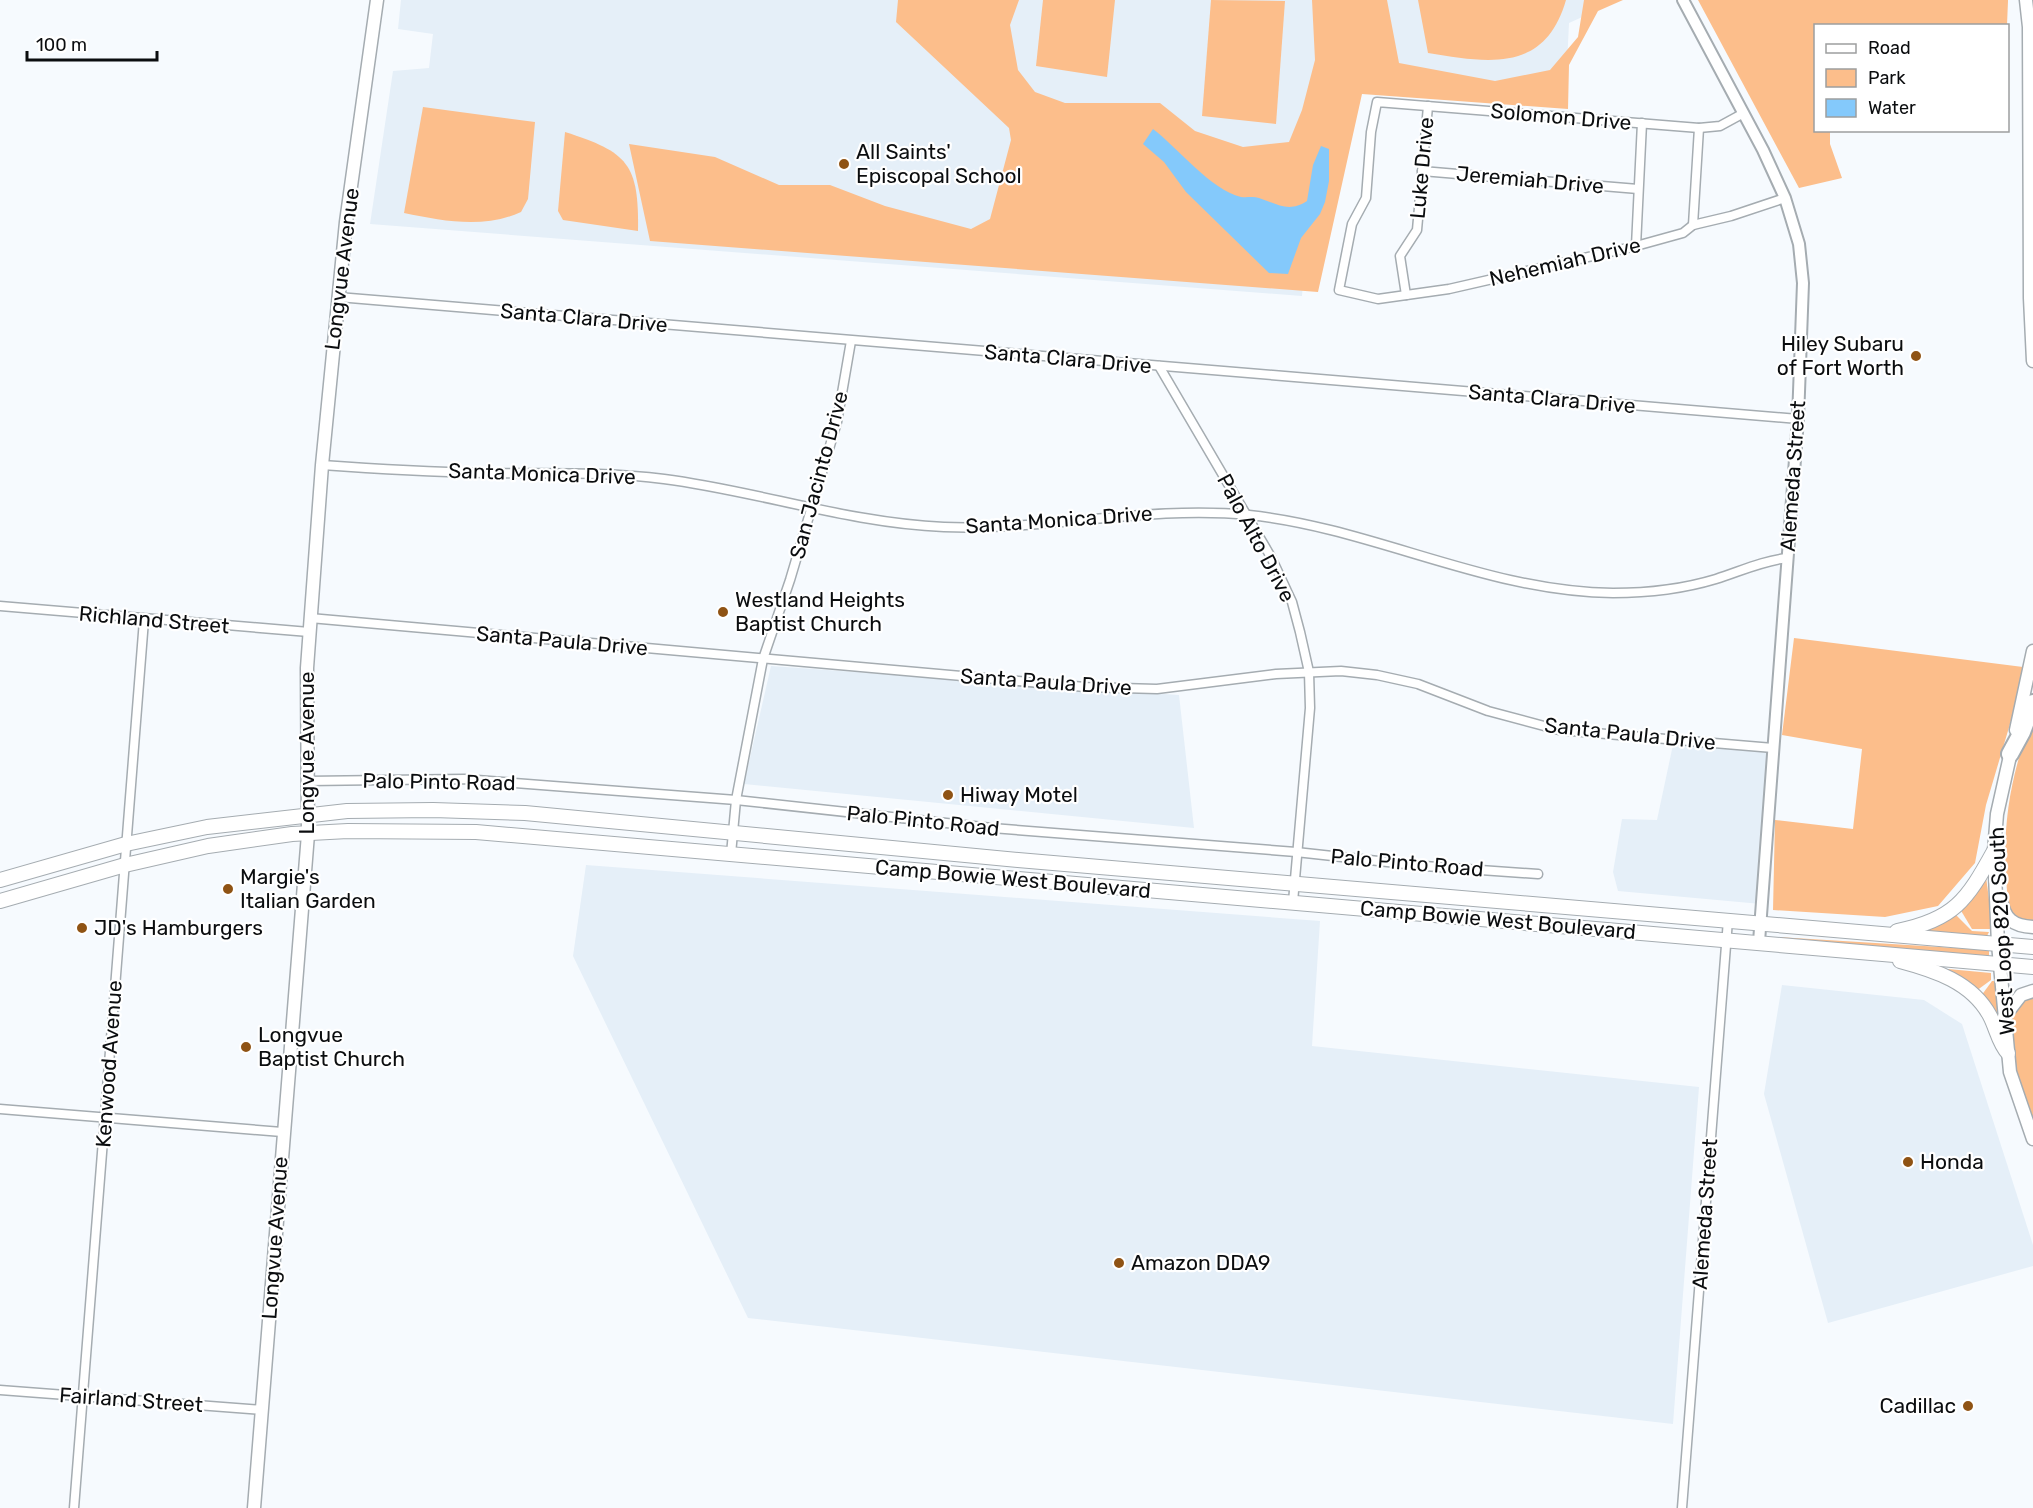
<svg xmlns="http://www.w3.org/2000/svg" width="2033" height="1508" viewBox="0 0 2033 1508" font-family="Rubik,sans-serif">
<style>
.built{fill:#e5eff8}
.green{fill:#fcbe8b}
.water{fill:#84c9fb}
.lines{fill:none;stroke-linecap:round;stroke-linejoin:round}
.minor-casing{stroke:#a5acb1;stroke-width:11}
.tertiary-casing{stroke:#a5acb1;stroke-width:14}
.secondary-casing{stroke:#a5acb1;stroke-width:15}
.primary-casing{stroke:#a5acb1;stroke-width:16}
.motorway-casing{stroke:#a5acb1;stroke-width:20}
.minor{stroke:#fff;stroke-width:8}
.tertiary{stroke:#fff;stroke-width:10}
.secondary{stroke:#fff;stroke-width:12}
.primary{stroke:#fff;stroke-width:14}
.motorway{stroke:#fff;stroke-width:16}
.poi-dot{fill:#8f5314;stroke:#fff;stroke-width:2}
.labels{text-anchor:middle;stroke-width:4.5;stroke-linejoin:round;paint-order:stroke}
.street-label{font-size:21px;fill:#0b0d0f;stroke:#fff}
.poi-label{font-size:21px;fill:#0b0d0f;stroke:#fff;text-anchor:start}
</style>
<rect width="100%" height="100%" fill="#f6fafe"/>
<!-- built -->
<g class="built">
<polygon points="401,0 1620,0 1569,23 1565,106 1318,88 1302,296 370,224 393,71 429,68 433,34 398,29"/>
<polygon points="771,666 1179,695 1194,828 744,784"/>
<polygon points="1674,740 1773,748 1761,904 1618,891 1613,872 1622,819 1657,820"/>
<polygon points="586,865 1320,921 1312,1046 1699,1087 1673,1424 748,1318 573,956"/>
<polygon points="1782,985 1924,1000 1962,1024 2033,1245 2033,1266 1828,1323 1764,1094"/>
</g>
<!-- green -->
<g class="green">
<polygon points="898,0 1019,0 1010,25 1018,70 1035,92 1065,103 1160,103 1195,131 1243,147 1289,142 1302,110 1315,60 1312,0 1387,0 1399,63 1495,81 1550,70 1578,37 1584,0 1623,0 1598,11 1569,65 1568,109 1362,94 1318,292 650,241 629,144 715,157 779,185 830,185 885,206 971,229 990,219 1011,140 1009,128 896,22"/>
<polygon points="1043,0 1115,0 1107,77 1036,66"/>
<polygon points="1211,0 1285,1 1276,124 1202,116"/>
<path d="M1418,0H1566C1545,73 1489,63 1428,53Z"/>
<polygon points="1698,0 2008,0 2008,1 2007,25 1816,26 1816,130 1830,131 1830,144 1842,178 1799,188"/>
<path d="M423,107L535,122L528,199L521,212C484,229 443,221 404,213Z"/>
<path d="M565,132C628,152 639,164 638,231L563,220L558,211Z"/>
<polygon points="1794,638 2023,667 2018,697 1986,805 1975,863 1938,906 1885,917 1773,910 1775,820 1853,829 1862,749 1782,735"/>
<path d="M2033,716V922L2021,921L2009,910C2000,837 2007,784 2033,716Z"/>
<polygon points="1986,877 1993,929 1972,929 1960,909"/>
<polygon points="1955,914 1972,931 1989,932 1987,936 1925,931"/>
<polygon points="1778,937 1989,950 1989,958 1782,940"/>
<polygon points="1948,969 1991,973 1991,980 1976,991 1946,973"/>
<polygon points="1992,981 1997,981 2000,1022 1981,996"/>
<path d="M2028,996H2033V1123C2022,1097 2005,1047 2011,1018C2013,1011 2023,1002 2028,996Z"/>
</g>
<!-- water -->
<path class="water" d="M1153,129C1178,148 1211,190 1241,197C1247,198 1253,196 1259,198C1277,204 1289,213 1307,201L1313,165L1321,146L1329,149V181L1325,202L1320,214L1301,238L1288,274L1269,273L1186,192L1164,162L1143,144Z"/>
<g class="lines">
<defs>
<g id="minor">
<polyline points="1742,114 1720,126 1699,128 1377,102 1371,132 1366,198 1352,224 1339,290 1378,299 1449,289 1636,246 1683,233 1693,225 1731,216 1785,198"/>
<polyline points="1422,171 1638,189"/>
<polyline points="1693,225 1699,128"/>
<polyline points="1636,246 1642,123"/>
<polyline points="1406,295 1400,256 1417,230 1428,106"/>
<polyline points="338,297 1798,419"/>
<polyline points="1159,366 1271,557 1292,602 1300,632 1309,672 1310,708 1293,902"/>
<path d="M322,465C376,469 431,472 486,473C546,474 604,471 664,479C758,491 848,523 944,527C1046,531 1147,505 1249,515C1373,528 1487,592 1613,593C1647,593 1683,589 1716,579C1741,571 1762,561 1787,558"/>
<polyline points="0,606 309,632"/>
<polyline points="310,618 1085,687 1157,689 1276,674 1341,671 1377,675 1418,684 1488,711 1559,730 1773,748"/>
<polyline points="307,781 464,779 736,800 992,828 1296,852 1424,866 1538,874"/>
<polyline points="731,854 736,800 763,659 790,580 837,422 851,341"/>
<polyline points="0,1109 282,1132"/>
<polyline points="0,1390 263,1410"/>
<polyline points="74,1508 144,620"/>
<polyline points="1682,1508 1728,920"/>
</g>
<polyline id="tertiary" points="1683,0 1763,150 1785,198 1799,244 1803,283 1798,419 1759,942"/>
<g id="secondary">
<polyline points="2026,0 2029,27 2030,298 2033,361"/>
<polyline points="2016,730 2033,651"/>
<polyline points="2012,747 1997,814 1994,851 1998,944 2010,1072 2033,1139"/>
<path d="M2001,899C2004,919 2013,926 2033,927"/>
<polyline points="2004,1017 2021,995 2033,991"/>
<polyline points="254,1508 308,834 307,668 322,465 346,222 377,0"/>
</g>
<g id="primary">
<polyline points="0,880 126,844 207,827 347,811 433,810 525,813 1018,860 2033,947"/>
<polyline points="0,901 125,865 208,846 292,834 348,831 476,832 2033,967"/>
<path d="M1897,931C1954,920 1967,900 1994,851"/>
<path d="M1900,961C1934,970 1972,982 1990,1016C1996,1027 1999,1044 2008,1053"/>
</g>
<polyline id="motorway" points="2010,754 2022,732 2033,703"/>
</defs>
<!-- minor casing -->
<use href="#minor" class="minor-casing"/>
<!-- tertiary casing -->
<use href="#tertiary" class="tertiary-casing"/>
<!-- secondary casing -->
<use href="#secondary" class="secondary-casing"/>
<!-- primary casing -->
<use href="#primary" class="primary-casing"/>
<!-- motorway casing -->
<use href="#motorway" class="motorway-casing"/>
<!-- minor -->
<use href="#minor" class="minor"/>
<!-- tertiary -->
<use href="#tertiary" class="tertiary"/>
<!-- secondary -->
<use href="#secondary" class="secondary"/>
<!-- primary -->
<use href="#primary" class="primary"/>
<!-- motorway -->
<use href="#motorway" class="motorway"/>
</g>
<!-- markers -->
<g class="poi-dot">
<circle cx="844" cy="164" r="6"/>
<circle cx="1916" cy="356" r="6"/>
<circle cx="723" cy="612" r="6"/>
<circle cx="948" cy="795" r="6"/>
<circle cx="228" cy="889" r="6"/>
<circle cx="82" cy="928" r="6"/>
<circle cx="246" cy="1047" r="6"/>
<circle cx="1908" cy="1162" r="6"/>
<circle cx="1119" cy="1263" r="6"/>
<circle cx="1968" cy="1406" r="6"/>
</g>
<g class="labels">
<!-- street labels -->
<g class="street-label">
<text transform="translate(1561 117) rotate(5)" y="7">Solomon Drive</text>
<text transform="translate(1422 168) rotate(-85)" y="7">Luke Drive</text>
<text transform="translate(1530 180) rotate(5)" y="7">Jeremiah Drive</text>
<text transform="translate(1565 262) rotate(-13)" y="7">Nehemiah Drive</text>
<text transform="translate(342 269) rotate(-83)" y="7">Longvue Avenue</text>
<text transform="translate(584 318) rotate(5)" y="7">Santa Clara Drive</text>
<text transform="translate(1068 359) rotate(5)" y="7">Santa Clara Drive</text>
<text transform="translate(1552 399) rotate(5)" y="7">Santa Clara Drive</text>
<text transform="translate(542 474) rotate(2)" y="7">Santa Monica Drive</text>
<text transform="translate(819 475) rotate(-75)" y="7">San Jacinto Drive</text>
<text transform="translate(1793 476) rotate(-86)" y="7">Alemeda Street</text>
<text transform="translate(1059 520) rotate(-4)" y="7">Santa Monica Drive</text>
<text transform="translate(1256 538) rotate(62)" y="7">Palo Alto Drive</text>
<text transform="translate(154 620) rotate(5)" y="7">Richland Street</text>
<text transform="translate(562 641) rotate(5)" y="7">Santa Paula Drive</text>
<text transform="translate(1046 682) rotate(4)" y="7">Santa Paula Drive</text>
<text transform="translate(1630 734) rotate(6)" y="7">Santa Paula Drive</text>
<text transform="translate(307 753) rotate(-90)" y="7">Longvue Avenue</text>
<text transform="translate(439 782) rotate(1)" y="7">Palo Pinto Road</text>
<text transform="translate(923 821) rotate(6)" y="7">Palo Pinto Road</text>
<text transform="translate(1407 863) rotate(5)" y="7">Palo Pinto Road</text>
<text transform="translate(1013 879) rotate(5)" y="7">Camp Bowie West Boulevard</text>
<text transform="translate(1498 920) rotate(5)" y="7">Camp Bowie West Boulevard</text>
<text transform="translate(2002 931) rotate(-93)" y="7">West Loop 820 South</text>
<text transform="translate(109 1064) rotate(-86)" y="7">Kenwood Avenue</text>
<text transform="translate(1705 1214) rotate(-86)" y="7">Alemeda Street</text>
<text transform="translate(275 1238) rotate(-86)" y="7">Longvue Avenue</text>
<text transform="translate(131 1400) rotate(4)" y="7">Fairland Street</text>
</g>
<!-- poi labels -->
<g class="poi-label">
<text x="856" y="159">All Saints'<tspan x="856" dy="24">Episcopal School</tspan></text>
<text x="1904" y="351" text-anchor="end">Hiley Subaru<tspan x="1904" dy="24">of Fort Worth</tspan></text>
<text x="735" y="607">Westland Heights<tspan x="735" dy="24">Baptist Church</tspan></text>
<text x="960" y="802">Hiway Motel</text>
<text x="240" y="884">Margie's<tspan x="240" dy="24">Italian Garden</tspan></text>
<text x="94" y="935">JD's Hamburgers</text>
<text x="258" y="1042">Longvue<tspan x="258" dy="24">Baptist Church</tspan></text>
<text x="1920" y="1169">Honda</text>
<text x="1131" y="1270">Amazon DDA9</text>
<text x="1956" y="1413" text-anchor="end">Cadillac</text>
</g>
</g>
<!-- legend -->
<rect x="1814" y="24" width="195" height="108" fill="#ffffff" stroke="#9d9e9f" stroke-width="1.5"/>
<rect x="1826" y="44" width="30" height="9" fill="#ffffff" stroke="#9d9e9f" stroke-width="1.5"/>
<text x="1868" y="54" font-size="18" fill="#0b0d0f">Road</text>
<rect x="1826" y="69" width="30" height="18" fill="#fcbe8b" stroke="#9d9e9f" stroke-width="1.5"/>
<text x="1868" y="84" font-size="18" fill="#0b0d0f">Park</text>
<rect x="1826" y="99" width="30" height="18" fill="#84c9fb" stroke="#9d9e9f" stroke-width="1.5"/>
<text x="1868" y="114" font-size="18" fill="#0b0d0f">Water</text>
<!-- scale -->
<path d="M27 51v9h130v-9" fill="none" stroke="#0b0d0f" stroke-width="3"/>
<text x="36" y="51" font-size="18" fill="#0b0d0f" stroke="#ffffff" stroke-width="4.5" paint-order="stroke">100 m</text>
</svg>
